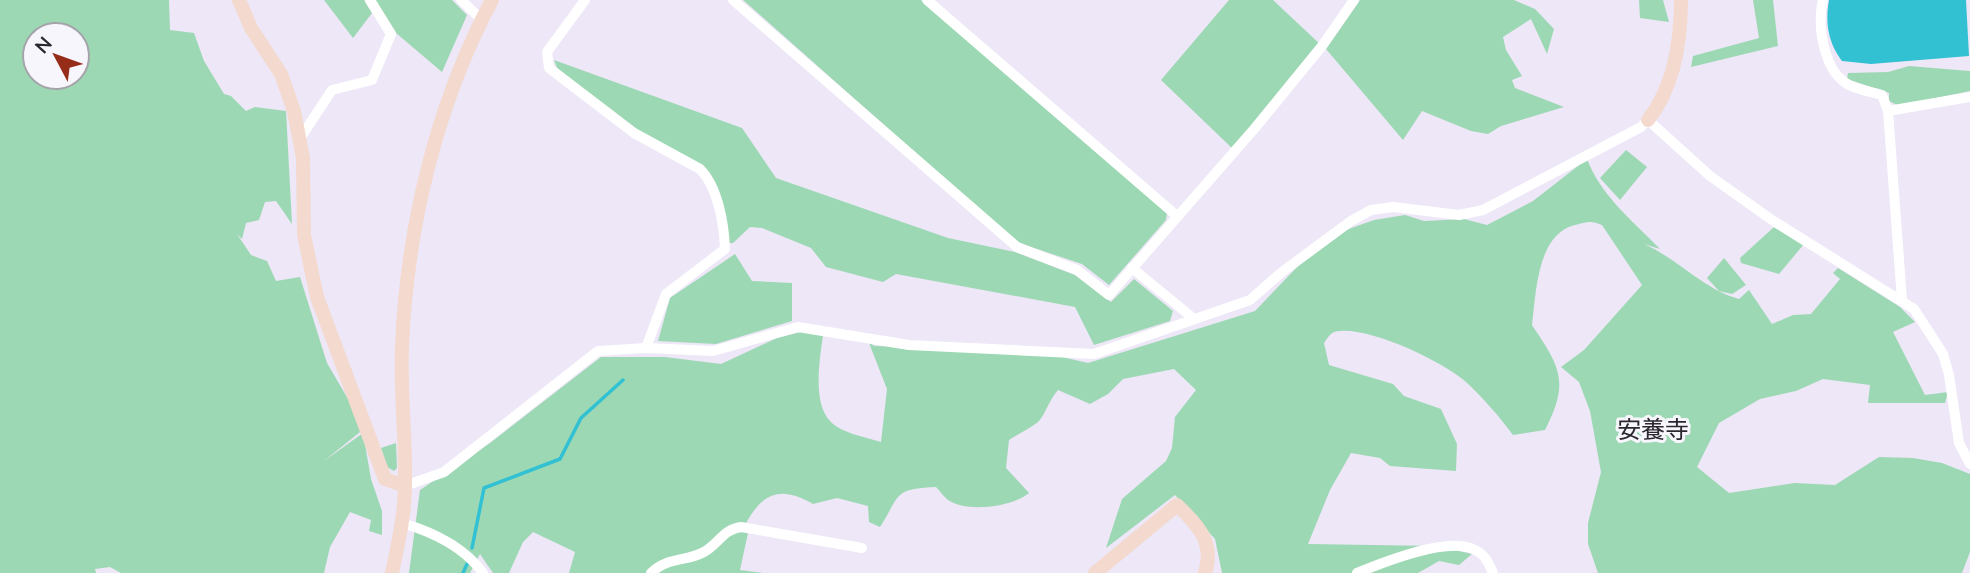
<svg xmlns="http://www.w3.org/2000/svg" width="1970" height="573" viewBox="0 0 1970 573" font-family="'Nunito Sans','Noto Sans JP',sans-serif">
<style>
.green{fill:#9dd8b4;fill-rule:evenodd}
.water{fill:#32c0d3}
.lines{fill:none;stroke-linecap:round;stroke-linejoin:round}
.stream{stroke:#32c0d3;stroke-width:3.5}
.street{stroke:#fff;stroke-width:10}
.secondary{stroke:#f4d9ce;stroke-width:14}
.labels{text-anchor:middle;stroke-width:6;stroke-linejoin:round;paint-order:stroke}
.quarter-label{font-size:24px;fill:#2b292f;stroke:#f8f6fd}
</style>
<rect width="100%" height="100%" fill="#ede7f7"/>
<!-- green -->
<g class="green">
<path d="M0,0H169L170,30L194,33L204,61L224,94L231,96L246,111L255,107L286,111L292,224L276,201L265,202L259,220L246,223L242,239L237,234L251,255L267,261L276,281L300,277L327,363L365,428L324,461L363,433L371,479L382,511V535L369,531L371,520L350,512L330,547L324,573H121L110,567L95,569L96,573H0ZM35,35H77V77H35Z"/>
<polygon points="324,0 364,0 372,13 353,38"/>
<polygon points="375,0 452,0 467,15 442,72 396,33"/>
<polygon points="743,0 921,0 1085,138 1167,213 1166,220 1109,285 1082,264 1016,242"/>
<polygon points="1229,0 1273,0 1322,46 1235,151 1161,80"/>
<polygon points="1360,0 1514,0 1535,9 1554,29 1547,54 1531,19 1503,37 1506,50 1522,76 1512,80 1515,88 1564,107 1501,126 1488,134 1471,131 1422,111 1403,140 1326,49"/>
<polygon points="1639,0 1663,0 1669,22 1640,18"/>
<polygon points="1753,0 1773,0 1778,46 1691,67 1693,56 1759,38"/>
<polygon points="554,60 742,128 776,178 948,238 1015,252 1075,275 1111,302 1134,279 1173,311 1170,321 1094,345 1075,307 896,274 883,282 826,267 811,248 762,228 750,227 733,243 727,243 710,176 636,131 559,73"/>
<polygon points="1909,66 1970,71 1970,91 1899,106 1889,101 1889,93 1847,79 1848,73 1888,72"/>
<polygon points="1626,150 1647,167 1620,200 1600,178"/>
<path d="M1587,159C1601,196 1633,221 1660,249L1644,244C1678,259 1703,289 1739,299L1749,290L1772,324L1793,315L1811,314L1840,279L1833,273L1838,268L1900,307L1915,322L1893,332L1925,395L1948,392L1945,403H1868L1870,385L1823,379L1796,391L1760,399L1719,423L1697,467L1729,493L1795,483L1835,485L1879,457L1913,458L1942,463L1970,474V552L1962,573H1598L1588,544V523L1601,472L1590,411L1579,382L1561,367L1584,350L1642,285L1602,225C1591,220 1587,222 1575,225C1537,234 1536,293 1532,325C1560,367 1570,382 1545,430L1513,435C1499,416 1483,398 1466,382C1442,361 1372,328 1340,331C1331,331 1329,336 1324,343L1329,365L1393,384L1404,396L1441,409L1457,444L1456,471L1390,466L1380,458L1351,453L1330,490L1308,544L1437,546L1472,554L1459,565L1439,561L1418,573H1222L1215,539L1175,495L1106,548L1122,499L1166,461L1172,448L1175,417L1196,390L1174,369L1123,379L1108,394L1090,404L1058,390C1049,400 1045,415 1038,422C1029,429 1018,434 1009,440L1006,468L1029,493C1012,507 967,513 948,500C944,497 940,491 936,487C893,489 901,494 880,527L869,522L868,506L837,498L813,504C780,485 762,493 745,525L748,533L740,570L763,573H569L575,552L533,532L523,542L509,573H493L480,554L470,573H409L420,490L490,443L601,357H665L721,364L777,338L801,332L823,335C820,358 812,402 830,421C841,433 865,437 881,442L887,389L869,343L875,346L1036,351L1088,363L1255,311L1302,262L1346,230L1374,220L1405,215L1424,221L1464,219L1487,225L1533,201Z"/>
<polygon points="1774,227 1804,244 1779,274 1741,263 1740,258"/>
<polygon points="735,254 752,281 792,283 792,321 716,344 658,341 670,298"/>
<polygon points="1724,258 1746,285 1732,294 1719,291 1707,278"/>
<polygon points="396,443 397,468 394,471 387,467 381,448"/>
</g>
<!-- water -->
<path class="water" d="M1829,0H1966L1969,56L1871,64L1842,61C1828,43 1825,22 1829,0Z"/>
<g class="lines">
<!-- stream -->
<g class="stream">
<polyline points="472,548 484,488 560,459 581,418 623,380"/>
<polyline points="463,573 467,564"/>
</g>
<!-- street -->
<g class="street">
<polyline points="461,0 482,20"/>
<path d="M585,0L547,52L549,68L634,133L700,169C718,187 724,224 725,249L666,294L646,348"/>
<polyline points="733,0 1017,247 1077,270 1109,295 1255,128 1322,46 1354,0"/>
<polyline points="927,0 1177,216"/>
<path d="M1823,0C1817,25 1823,71 1849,85C1859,90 1872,92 1882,95L1888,111L1902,300"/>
<polyline points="1888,111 1970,97"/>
<polyline points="301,137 332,90 372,80 391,34 370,0"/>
<polyline points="1132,268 1193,318"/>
<polyline points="405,486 444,472 598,351 646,348 713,351 798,327 909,345 1094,354 1250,300 1282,272 1351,221 1371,210 1393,207 1459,215 1483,210 1641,127 1648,120 1710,176 1772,220 1914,309 1943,354 1949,375 1959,443 1970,464"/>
<path d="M402,523C433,532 464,547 483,573"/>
<path d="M651,573C667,557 685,562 704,552C718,544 724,529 741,527L862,548"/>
<path d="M1357,573C1384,562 1446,537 1473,549C1485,554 1488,562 1493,573"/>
</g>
<!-- secondary -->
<g class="secondary">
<polyline points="239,0 251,28 281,74 294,111 303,158 304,235 317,297 385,479 405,486"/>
<path d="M1648,120C1674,87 1681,41 1681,0"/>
<path d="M392,573C398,544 405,514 405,484C406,438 400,392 402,346C407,228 436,105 492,0"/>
<path d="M1095,573L1177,505C1198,525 1215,543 1205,573"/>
</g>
</g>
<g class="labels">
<!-- quarter labels -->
<g class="quarter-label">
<text x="1653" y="438">安養寺</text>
</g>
</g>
<!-- north arrow -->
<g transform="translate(56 56) rotate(311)"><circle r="33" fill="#f8f6fd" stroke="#a6a4ab" stroke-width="2"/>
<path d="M0-5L12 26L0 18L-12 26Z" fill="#962d18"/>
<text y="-10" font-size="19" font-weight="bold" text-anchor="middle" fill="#2b292f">N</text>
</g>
</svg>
